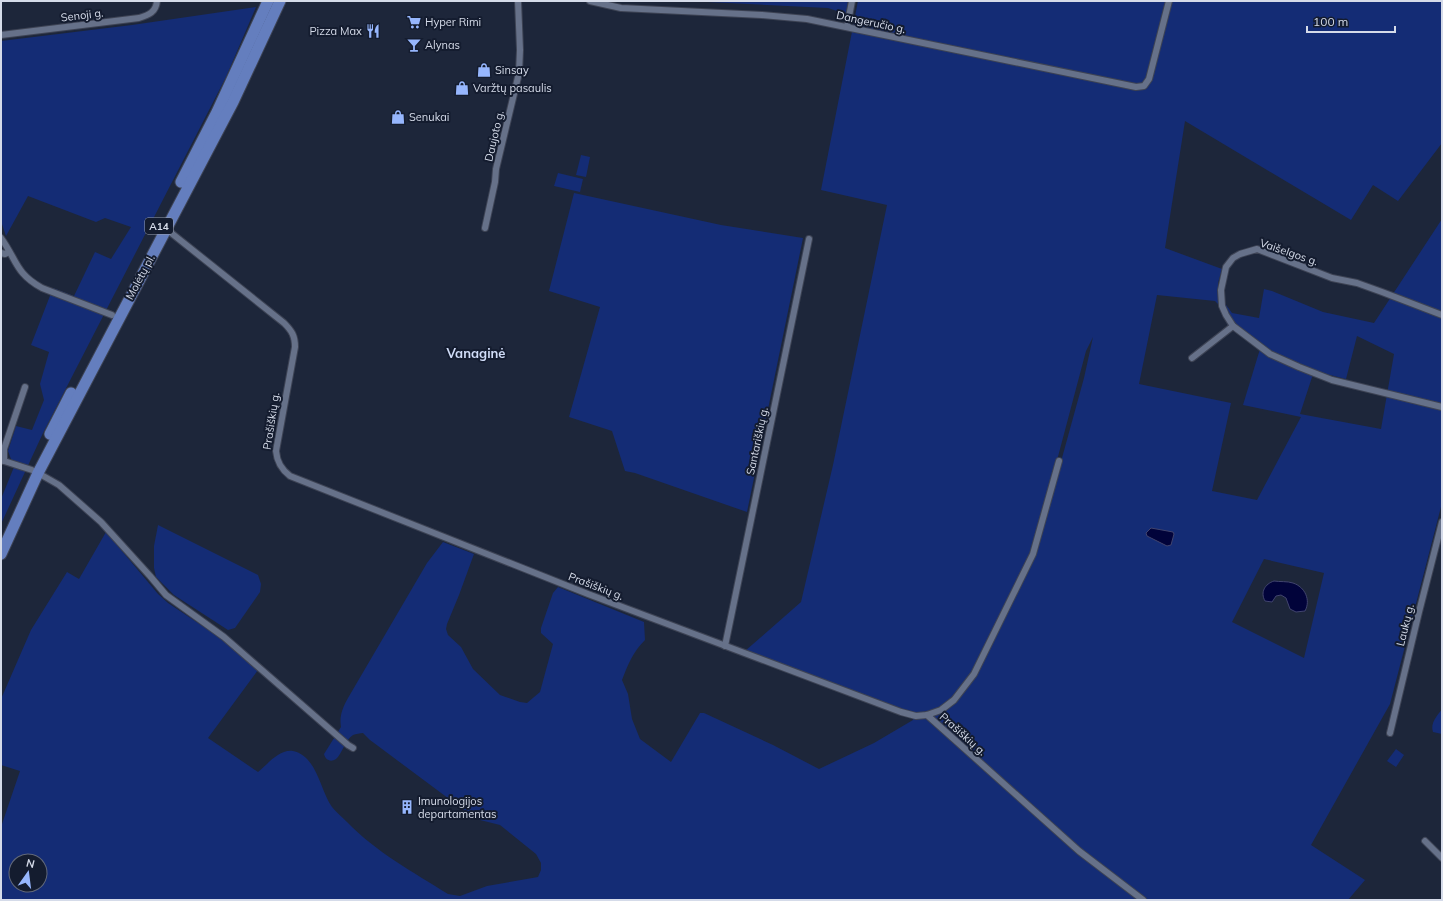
<svg xmlns="http://www.w3.org/2000/svg" width="1443" height="901" viewBox="0 0 1443 901" font-family="Mulish,sans-serif">
<style>
.green{fill:#142c75;fill-rule:evenodd}
.water{fill:#01033a;stroke:#41446e}
.lines{fill:none;stroke-linecap:round;stroke-linejoin:round}
.minor-casing{stroke:#3d4354;stroke-width:8}
.trunk-casing{stroke:#3d4354;stroke-width:13}
.minor{stroke:#667189;stroke-width:6}
.trunk{stroke:#647ebe;stroke-width:11}
.labels{text-anchor:middle;stroke-width:4;stroke-linejoin:round;paint-order:stroke}
.shield{fill:#141c2f;stroke:#9ba2b1;stroke-width:1}
.shield-label{font-size:10px;font-weight:bold;fill:#d5dbe9}
.street-label{font-size:11px;fill:#d5dbe9;stroke:#141c2f}
.poi-label{font-size:11px;fill:#d5dbe9;stroke:#141c2f;text-anchor:start}
.quarter-label{font-size:13px;font-weight:bold;fill:#d0dcf7;stroke:#141c2f}
</style>
<rect width="100%" height="100%" fill="#1d263a"/>
<!-- green -->
<g class="green">
<polygon points="687,1 848,1 846,14 828,8"/>
<path d="M858,1H1442V143L1398,201L1373,185L1351,220L1185,121L1165,248L1222,269L1218,283V294L1232,313L1259,318L1264,289L1272,291L1323,312L1374,323L1442,219V503L1390,704L1311,845L1365,880L1348,900H1V827L20,771L1,765V699L31,630L67,572L79,579L106,532L158,594L168,603L225,641L258,670L208,738L258,772C268,764 279,749 293,751C317,756 320,790 332,807C336,812 342,817 347,822C376,852 413,872 448,894L460,896L487,886L538,877L541,870V863L536,854L500,825L476,819L370,740L363,733C360,733 356,734 353,735C345,740 342,754 336,759C330,763 325,759 324,754L341,727C339,716 343,707 348,698L427,563L443,542L474,554L459,595L447,624L446,629L448,635L461,647L473,669L500,695L520,702L527,703L540,692L553,644L541,633V628L553,593L558,587L644,622L645,640C633,652 628,664 622,680L628,694L632,719L640,739L671,762L700,713H704L773,745L819,769L874,743L913,720L912,712L904,711L745,651L801,602L833,465L887,205L821,190ZM1157,295L1215,301L1218,304L1228,326L1260,349L1243,405L1301,417L1257,500L1212,491L1231,403L1139,384ZM1357,336L1394,354L1381,429L1300,414L1314,371L1346,379ZM1093,337L1084,378L1043,527L1038,532L1086,351ZM1264,559L1324,573L1304,658L1232,622ZM16,861H40V885H16Z"/>
<polygon points="256,7 226,77 43,433 1,524 1,499 14,467 8,451 16,426 32,430 44,400 40,384 49,352 31,345 53,288 74,296 95,252 111,259 131,227 105,218 96,222 28,196 6,236 1,221 1,41 132,25"/>
<polygon points="581,155 590,157 586,177 576,175"/>
<polygon points="558,173 583,179 580,192 554,186"/>
<polygon points="574,193 721,225 803,238 747,512 635,473 625,471 612,431 569,417 600,307 549,291"/>
<polygon points="158,525 258,575 261,584 260,592 235,628 228,630 174,595 156,577 154,568 154,546"/>
<path d="M1442,709V734L1433,732C1430,723 1437,716 1442,709Z"/>
<polygon points="1396,749 1404,755 1396,767 1387,761"/>
</g>
<!-- water -->
<g class="water">
<polygon points="1151,528 1173,532 1174,534 1171,545 1167,546 1147,536 1146,533"/>
<path d="M1274,581C1280,582 1287,581 1293,583C1305,587 1311,600 1305,611L1296,612L1290,609L1286,598L1281,595L1276,596L1272,602L1265,601C1260,592 1265,584 1274,581Z"/>
</g>
<g class="lines">
<defs>
<g id="minor">
<polyline points="590,1 621,8 762,15 807,19 1136,87 1144,86 1149,79 1169,1"/>
<polyline points="847,27 852,1"/>
<path d="M1,35L139,18C149,15 156,12 157,1"/>
<polyline points="485,228 495,182 496,169 519,73 520,50 518,1"/>
<path d="M165,230L170,232L284,323C292,331 295,336 295,347L276,451C277,462 281,469 290,476L588,594L901,712L916,716L927,715L941,710L954,700L974,674L1033,554L1059,461"/>
<path d="M1,238C17,260 15,273 42,288L112,315"/>
<polyline points="1,253 5,254 9,252"/>
<polyline points="1442,315 1382,292 1357,283 1332,278 1257,249 1240,254 1233,258 1226,267 1221,290 1222,306 1226,315 1233,326 1270,354 1299,367 1332,380 1442,407"/>
<polyline points="1192,358 1233,326"/>
<polyline points="1,460 32,470"/>
<polyline points="4,461 4,449 25,387"/>
<polyline points="38,473 59,485 101,522 150,576 166,595 224,637 348,745 353,748"/>
<polyline points="725,646 809,239"/>
<polyline points="927,715 1079,851 1143,900"/>
<polyline points="1390,733 1419,612 1442,522"/>
<polyline points="1425,841 1442,858"/>
</g>
<g id="trunk">
<polyline points="181,182 217,112 268,1"/>
<polyline points="50,434 71,393"/>
<polyline points="1,554 38,473 233,102 280,1"/>
</g>
</defs>
<!-- minor casing -->
<use href="#minor" class="minor-casing"/>
<!-- trunk casing -->
<use href="#trunk" class="trunk-casing"/>
<!-- minor -->
<use href="#minor" class="minor"/>
<!-- trunk -->
<use href="#trunk" class="trunk"/>
</g>
<!-- icons -->
<defs>
<symbol id="supermarket-bare" viewBox="-9 -9 18 18"><path d="M-6-5.5h2.5l.6 2H6L4.5 2H-2.5L-4.4-4H-6ZM-1.5 3.2a1.3 1.3 0 1 0 .1 0ZM3 3.2a1.3 1.3 0 1 0 .1 0Z" fill="#96b6fd" stroke="#141c2f" stroke-width="2.5" paint-order="stroke"/></symbol>
<symbol id="restaurant-bare" viewBox="-9 -9 18 18"><path d="M-5-6h1v4h1v-4h1v4h1v-4h1v5L-1.5 .5V6h-2V.5L-5-1ZM5-6V6H3V1.5H1.5Q1.5-4 5-6Z" fill="#96b6fd" stroke="#141c2f" stroke-width="2.5" paint-order="stroke"/></symbol>
<symbol id="bar-bare" viewBox="-9 -9 18 18"><path d="M-6-5H6L.8 .8V4.5H3.5V6h-7V4.5H-.8V.8Z" fill="#96b6fd" stroke="#141c2f" stroke-width="2.5" paint-order="stroke"/></symbol>
<symbol id="shop-bare" viewBox="-9 -9 18 18"><path d="M-5-2.5h2.3a2.7 3.5 0 0 1 5.4 0H5L5.5 6h-11ZM-1.5-2.5h3a1.5 2.3 0 0 0-3 0Z" fill="#96b6fd" stroke="#141c2f" stroke-width="2.5" paint-order="stroke"/></symbol>
<symbol id="building-bare" viewBox="-9 -9 18 18"><path d="M-4-6H4V6H1V3H-1V6H-4ZM-2.5-4.3h1.7v1.8h-1.7ZM.8-4.3h1.7v1.8H.8ZM-2.5-1h1.7V.8h-1.7ZM.8-1h1.7V.8H.8Z" fill="#96b6fd" stroke="#141c2f" stroke-width="2.5" paint-order="stroke"/></symbol>
</defs>
<g fill-rule="evenodd">
<use href="#supermarket-bare" x="404" y="12" width="20" height="20"/>
<use href="#restaurant-bare" x="363" y="21" width="20" height="20"/>
<use href="#bar-bare" x="404" y="35" width="20" height="20"/>
<use href="#shop-bare" x="474" y="60" width="20" height="20"/>
<use href="#shop-bare" x="452" y="78" width="20" height="20"/>
<use href="#shop-bare" x="388" y="107" width="20" height="20"/>
<use href="#building-bare" x="397" y="797" width="20" height="20"/>
</g>
<g class="labels">
<!-- shield labels -->
<rect class="shield" x="145" y="218" width="28" height="16" rx="3"/>
<g class="shield-label">
<text x="159" y="230">A14</text>
</g>
<!-- street labels -->
<g class="street-label">
<text transform="translate(82 15) rotate(-7)" y="4">Senoji g.</text>
<text transform="translate(871 22) rotate(12)" y="4">Dangeručio g.</text>
<text transform="translate(494 136) rotate(-77)" y="4">Daujoto g.</text>
<text transform="translate(1289 252) rotate(19)" y="4">Vaišelgos g.</text>
<text transform="translate(140 277) rotate(-62)" y="4">Molėtų pl.</text>
<text transform="translate(271 421) rotate(-81)" y="4">Prašiškių g.</text>
<text transform="translate(757 441) rotate(-78)" y="4">Santariškių g.</text>
<text transform="translate(596 586) rotate(21)" y="4">Prašiškių g.</text>
<text transform="translate(1405 625) rotate(-76)" y="4">Laukų g.</text>
<text transform="translate(963 734) rotate(42)" y="4">Prašiškių g.</text>
</g>
<!-- poi labels -->
<g class="poi-label">
<text x="425" y="26">Hyper Rimi</text>
<text x="362" y="35" text-anchor="end">Pizza Max</text>
<text x="425" y="49">Alynas</text>
<text x="495" y="74">Sinsay</text>
<text x="473" y="92">Varžtų pasaulis</text>
<text x="409" y="121">Senukai</text>
<text x="418" y="805">Imunologijos<tspan x="418" dy="13">departamentas</tspan></text>
</g>
<!-- quarter labels -->
<g class="quarter-label">
<text x="476" y="358">Vanaginė</text>
</g>
</g>
<!-- border -->
<rect width="1443" height="901" fill="none" stroke="#d5dbe9" stroke-width="4"/>
<!-- north arrow -->
<g transform="translate(28 873) rotate(14)"><circle r="19" fill="#141c2f" stroke="#616879"/>
<path d="M0-3L7 15L0 10L-7 15Z" fill="#96b6fd"/>
<text y="-6" font-size="11" font-weight="bold" text-anchor="middle" fill="#d5dbe9">N</text>
</g>
<!-- scale -->
<path d="M1307 26v6h88v-6" fill="none" stroke="#d5dbe9" stroke-width="2"/>
<text x="1313" y="26" font-size="12" fill="#d5dbe9" stroke="#141c2f" stroke-width="3" paint-order="stroke">100 m</text>
</svg>
